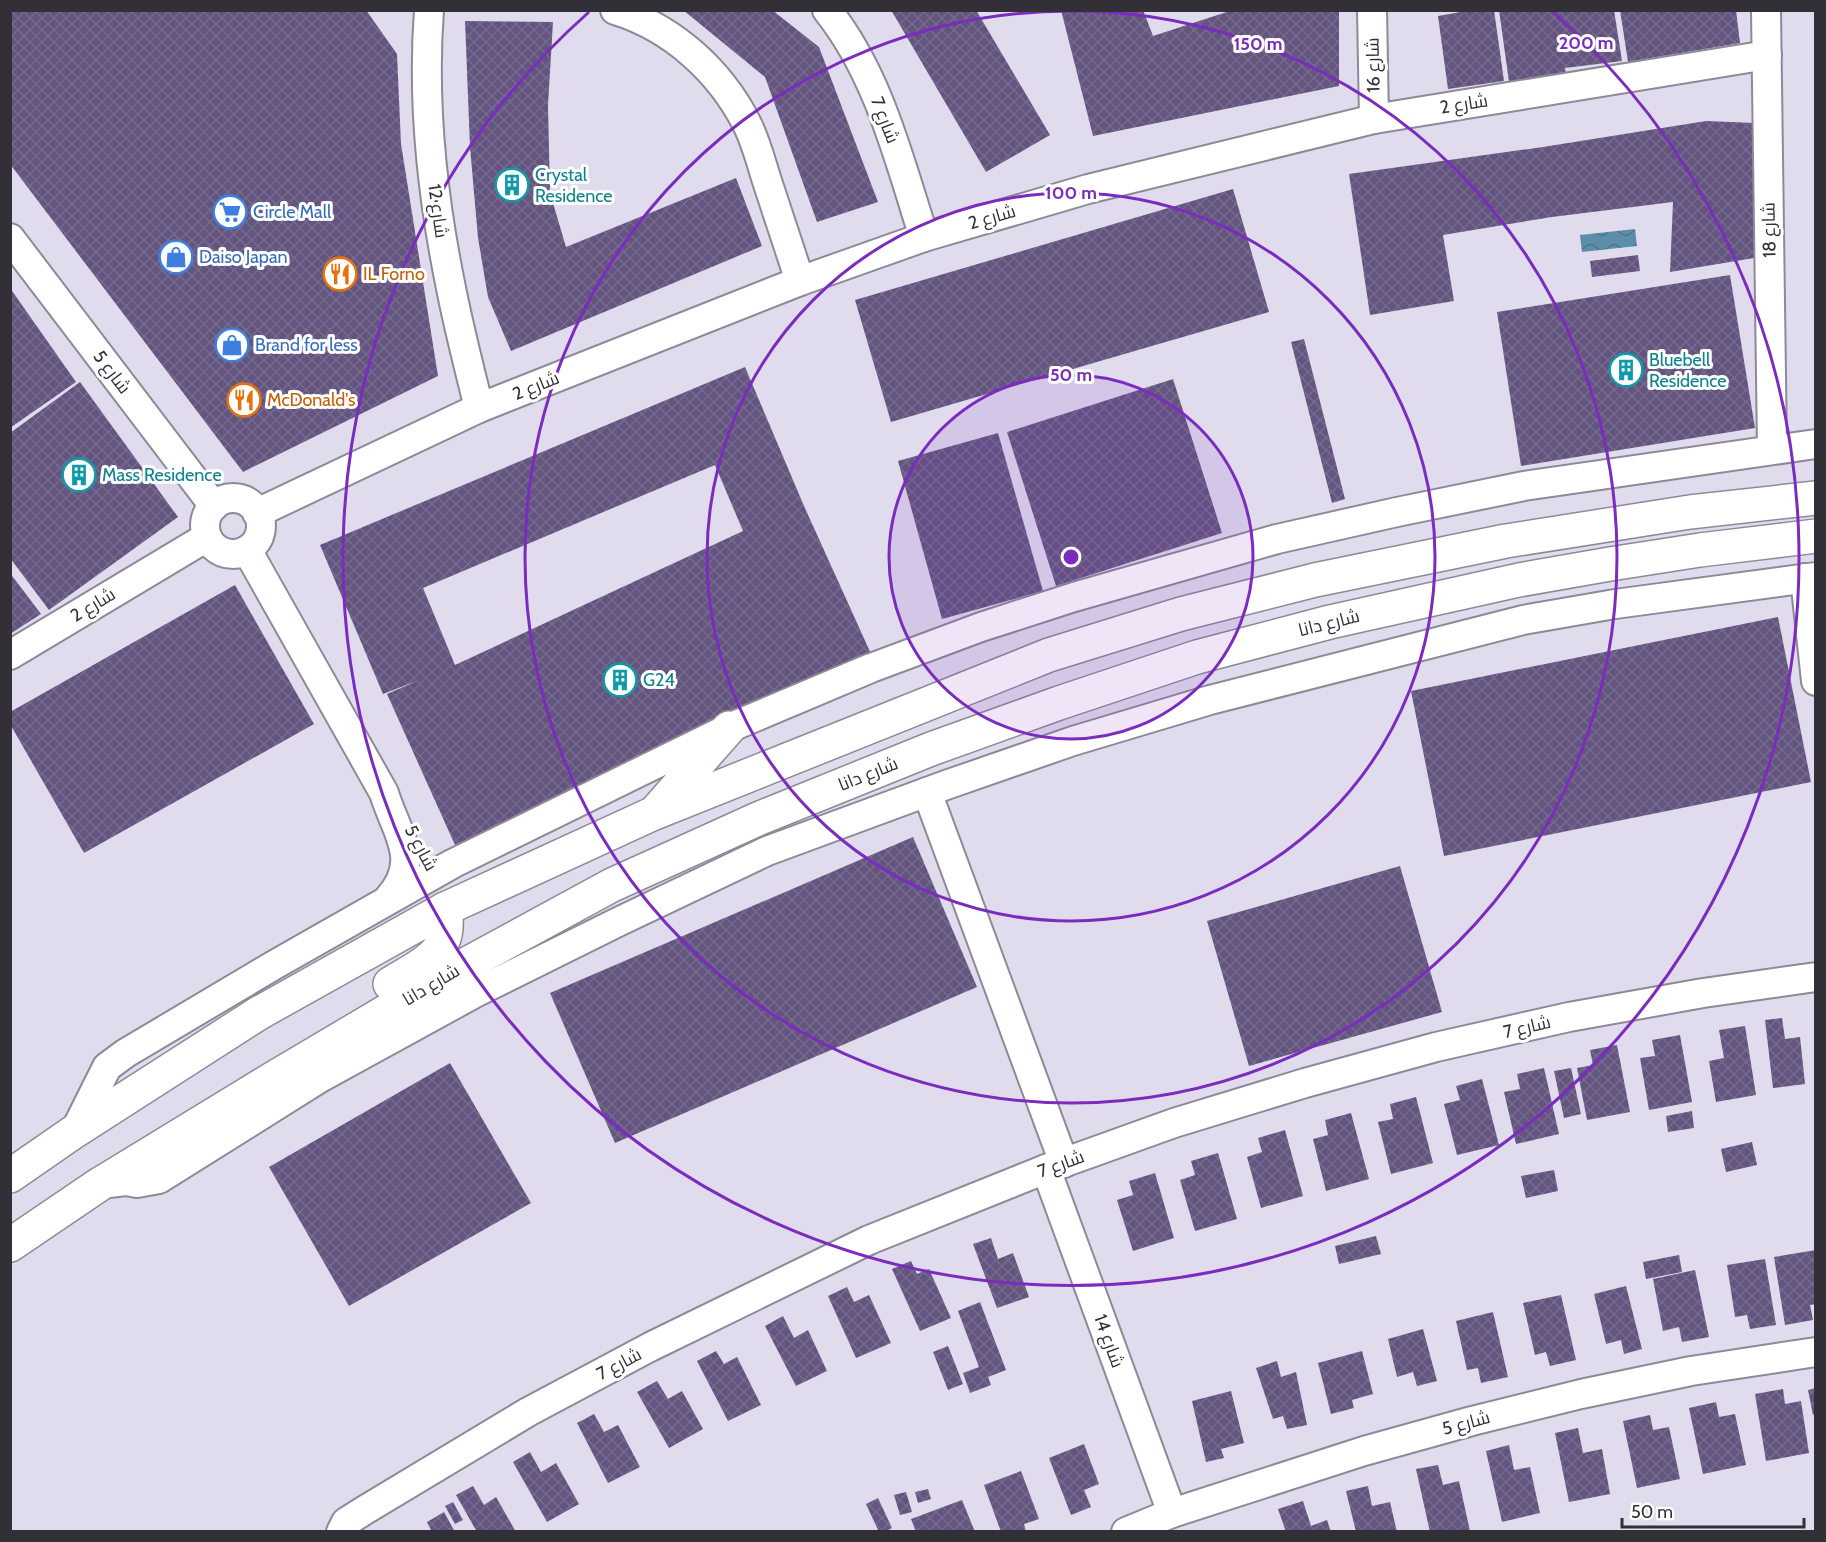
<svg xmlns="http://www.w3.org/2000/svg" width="1826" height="1542" viewBox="0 0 1826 1542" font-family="Cabin,Cairo,sans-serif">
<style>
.water{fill:url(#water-waves)}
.building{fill:url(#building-cross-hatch);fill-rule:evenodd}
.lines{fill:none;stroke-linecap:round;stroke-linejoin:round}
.street-casing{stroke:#8e8998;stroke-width:32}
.secondary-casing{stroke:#8e8998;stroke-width:36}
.street{stroke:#fff;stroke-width:28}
.secondary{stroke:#fff;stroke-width:33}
.ring{fill:none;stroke:#7b2cbf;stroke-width:3}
.labels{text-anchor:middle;stroke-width:6;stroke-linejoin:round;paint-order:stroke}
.street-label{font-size:18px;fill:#323036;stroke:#fff}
.culture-label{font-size:18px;fill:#0d838f;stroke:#fff;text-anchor:start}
.shop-label{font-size:18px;fill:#366cbe;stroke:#fff;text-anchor:start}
.food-label{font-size:18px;fill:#c56008;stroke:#fff;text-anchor:start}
.centre{fill:#7b2cbf;stroke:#fff;stroke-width:3}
.ring-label{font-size:18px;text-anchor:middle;font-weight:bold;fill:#7b2cbf;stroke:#fff;stroke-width:6;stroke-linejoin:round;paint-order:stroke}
</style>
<defs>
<pattern id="water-waves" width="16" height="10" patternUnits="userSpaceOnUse" patternTransform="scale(1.5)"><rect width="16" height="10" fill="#5c8eaa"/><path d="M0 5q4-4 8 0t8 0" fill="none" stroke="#4d748b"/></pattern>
<pattern id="building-cross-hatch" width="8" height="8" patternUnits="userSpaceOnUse" patternTransform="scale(1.5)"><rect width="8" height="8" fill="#63557f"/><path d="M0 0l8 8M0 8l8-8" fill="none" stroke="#766b8d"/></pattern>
</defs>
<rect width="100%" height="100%" fill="#e1dced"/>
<!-- water -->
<polygon class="water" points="1635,229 1637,246 1582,252 1580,235"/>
<!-- building -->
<g class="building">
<polygon points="10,10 366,10 397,54 401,144 438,376 243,472 10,164"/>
<polygon points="683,10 772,10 819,47 878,202 817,222 765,77"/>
<polygon points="891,10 976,10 1050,135 986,172"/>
<polygon points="1061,10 1143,10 1153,36 1233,10 1339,10 1339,86 1093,136"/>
<polygon points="1472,10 1494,10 1504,81 1448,89 1438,16"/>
<polygon points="1499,10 1614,10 1622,61 1565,68 1566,75 1509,82"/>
<polygon points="1620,10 1736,10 1740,43 1628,62"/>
<polygon points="465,21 553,22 548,105 550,193 566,247 736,178 762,246 511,351 488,297 478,238 470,147"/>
<polygon points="1706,121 1755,123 1754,258 1670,272 1673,202 1552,217 1443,235 1454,301 1370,315 1349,174 1543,147"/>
<polygon points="1233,189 1269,312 891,422 855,300"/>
<polygon points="1638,255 1640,271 1592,277 1590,261"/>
<polygon points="1730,275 1755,428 1521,466 1497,312"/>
<polygon points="10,288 76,382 10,428"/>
<polygon points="1304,339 1345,499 1332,503 1291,342"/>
<path d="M745,367L804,506L872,656L455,845L387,694L419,680L383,694L320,545ZM715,465L743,531L455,665L423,588Z"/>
<polygon points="1173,379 1222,533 1056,586 1007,432"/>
<polygon points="80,382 178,517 49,610 10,558 10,433"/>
<polygon points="998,433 1043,591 942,619 898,461"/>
<polygon points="10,573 41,614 10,634"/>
<polygon points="235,585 314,724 84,853 10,724 10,712"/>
<polygon points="1778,617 1811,782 1444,856 1411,691"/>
<polygon points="913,837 977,987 615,1143 550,993"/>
<polygon points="1400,866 1442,1012 1249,1066 1207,921"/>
<polygon points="1782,1018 1785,1039 1800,1037 1805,1084 1773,1088 1765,1020"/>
<polygon points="1745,1026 1756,1095 1716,1102 1709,1061 1724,1058 1719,1030"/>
<polygon points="1680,1035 1692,1102 1649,1110 1640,1058 1655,1056 1652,1040"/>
<polygon points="1617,1045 1630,1112 1587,1120 1577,1068 1593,1065 1590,1050"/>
<polygon points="450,1063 531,1203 349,1306 269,1167"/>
<polygon points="1544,1068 1559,1134 1516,1144 1504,1092 1520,1089 1517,1074"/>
<polygon points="1571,1068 1581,1114 1564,1118 1554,1071"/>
<polygon points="1482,1079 1499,1145 1457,1155 1444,1104 1460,1100 1456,1086"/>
<polygon points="1416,1097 1433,1163 1391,1174 1378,1122 1393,1119 1390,1104"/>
<polygon points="1692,1111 1694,1128 1668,1132 1666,1116"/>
<polygon points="1351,1113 1369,1179 1326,1191 1313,1139 1328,1135 1325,1120"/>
<polygon points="1285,1130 1303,1196 1261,1208 1247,1157 1262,1152 1258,1138"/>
<polygon points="1752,1142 1757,1165 1726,1172 1721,1149"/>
<polygon points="1218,1153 1237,1219 1195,1231 1180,1180 1195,1175 1191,1161"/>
<polygon points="1554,1170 1558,1191 1526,1198 1521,1176"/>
<polygon points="1155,1173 1174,1238 1133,1251 1117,1200 1133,1195 1129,1181"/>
<polygon points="1376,1236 1381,1254 1339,1264 1335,1246"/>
<polygon points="991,1238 998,1259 1013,1253 1029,1297 997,1308 973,1244"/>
<polygon points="1816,1250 1816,1304 1810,1305 1813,1320 1785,1325 1774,1257"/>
<polygon points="1679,1255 1682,1272 1646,1279 1643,1262"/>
<polygon points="1765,1259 1776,1325 1750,1329 1747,1315 1735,1317 1727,1265"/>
<polygon points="911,1261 917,1274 929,1269 951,1318 920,1331 892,1269"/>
<polygon points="1695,1270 1709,1337 1682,1342 1679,1327 1663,1331 1653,1279"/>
<polygon points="1626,1286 1642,1349 1624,1354 1621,1340 1606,1344 1594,1294"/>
<polygon points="847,1287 854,1302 869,1295 891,1343 856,1358 828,1296"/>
<polygon points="1561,1295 1576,1360 1550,1366 1546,1352 1535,1355 1523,1303"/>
<polygon points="980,1302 1006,1370 988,1377 991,1385 970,1393 963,1373 979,1367 958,1311"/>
<polygon points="1493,1312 1508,1377 1481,1383 1478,1368 1467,1370 1456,1321"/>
<polygon points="783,1316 794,1338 808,1330 827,1371 796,1386 765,1326"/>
<polygon points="1423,1329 1437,1381 1417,1386 1413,1372 1397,1377 1388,1339"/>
<polygon points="948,1346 963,1384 948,1390 933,1352"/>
<polygon points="716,1351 724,1364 737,1357 761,1405 728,1421 697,1361"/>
<polygon points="1362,1351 1373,1394 1352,1400 1354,1408 1331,1414 1318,1363"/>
<polygon points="1277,1361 1281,1377 1296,1372 1307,1425 1287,1429 1283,1416 1273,1419 1256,1368"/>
<polygon points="657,1381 668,1399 682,1391 703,1429 669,1448 637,1392"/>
<polygon points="1816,1388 1816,1414 1813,1415 1808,1390"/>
<polygon points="1783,1389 1785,1404 1801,1401 1809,1453 1766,1461 1755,1394"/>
<polygon points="1231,1391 1244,1443 1221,1449 1224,1458 1206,1462 1192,1401"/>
<polygon points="1716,1402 1719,1417 1735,1414 1746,1465 1703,1474 1689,1408"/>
<polygon points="594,1414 604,1432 618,1425 640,1467 608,1483 577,1423"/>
<polygon points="1650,1415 1653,1430 1669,1427 1680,1479 1637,1488 1623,1421"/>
<polygon points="1578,1428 1583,1453 1602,1449 1610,1494 1569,1502 1555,1433"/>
<polygon points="1084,1444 1099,1484 1084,1490 1091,1507 1071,1515 1049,1458"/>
<polygon points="1509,1445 1514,1470 1530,1467 1540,1513 1502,1522 1486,1451"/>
<polygon points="530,1452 541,1472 556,1463 579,1504 547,1522 513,1462"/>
<polygon points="1438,1465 1443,1485 1459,1481 1470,1531 1430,1532 1416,1469"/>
<polygon points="1021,1471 1039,1519 1024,1524 1026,1532 1001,1532 984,1485"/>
<polygon points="473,1486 484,1505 496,1497 516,1532 477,1532 456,1495"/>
<polygon points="1368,1486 1372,1506 1390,1502 1397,1532 1356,1532 1346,1491"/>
<polygon points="928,1489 931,1499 918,1503 915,1492"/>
<polygon points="906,1492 912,1512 900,1515 894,1495"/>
<polygon points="878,1498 892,1528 884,1532 879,1532 866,1504"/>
<polygon points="962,1500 975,1532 916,1532 911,1519"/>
<polygon points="1303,1501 1311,1526 1327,1520 1331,1532 1286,1532 1278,1509"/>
<polygon points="453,1502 463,1520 455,1524 445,1506"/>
<polygon points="444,1512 455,1532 432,1532 427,1522"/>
</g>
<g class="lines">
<defs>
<g id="street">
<path d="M429,10C422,102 432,194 450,283C458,325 469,367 479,408"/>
<path d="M615,10C673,28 720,71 747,124C756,142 761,162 767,181C778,214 789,248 800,281"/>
<path d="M827,10C879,75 899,160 924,237"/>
<polyline points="1372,10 1374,119"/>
<polyline points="1766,10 1772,449"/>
<polyline points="10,238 214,506"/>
<circle cx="233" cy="526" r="28"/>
<polyline points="257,513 479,408 800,281 924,237 1088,189 1374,119 1767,55"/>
<path d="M247,550L384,793C396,833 423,861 388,899"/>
<polyline points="1805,578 1816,681"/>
<polyline points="10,655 207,537"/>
<polyline points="927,792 1064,1163"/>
<polyline points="75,1131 107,1067 126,1053 276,964 452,864 729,728 871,668 981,627 1074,597 1277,539 1397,512 1524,486 1816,444"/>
<polyline points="1046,1169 1172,1513"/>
<polyline points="100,1184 126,1181 137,1183 159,1179 320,1078 475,993 618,922 767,851 946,785 1073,741 1210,700 1523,620 1615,604 1816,577"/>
<polyline points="341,1532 346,1522 365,1510 528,1412 650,1347 869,1240 1046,1169 1174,1123 1305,1083 1436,1047 1569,1017 1703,993 1816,977"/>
<polyline points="1126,1532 1172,1513 1364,1451 1472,1421 1581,1394 1691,1371 1816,1352"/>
</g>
<g id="secondary">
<polyline points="657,810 729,728"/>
<path d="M390,984C423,963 453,955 445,909"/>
<polyline points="10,1176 75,1131 259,1013 445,909 652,814 1049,655 1181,614 1315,580 1506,541 1690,512 1816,498"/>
<polyline points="10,1245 100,1184 272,1079 463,966 612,885 760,818 931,749 1059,703 1197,657 1330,622 1519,580 1610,564 1700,550 1816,536"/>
</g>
</defs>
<!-- street casing -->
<use href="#street" class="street-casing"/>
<!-- secondary casing -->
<use href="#secondary" class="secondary-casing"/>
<!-- street -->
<use href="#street" class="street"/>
<!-- secondary -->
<use href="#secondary" class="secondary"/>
</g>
<!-- distance rings -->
<circle cx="1071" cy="557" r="182" fill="#7b2cbf" fill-opacity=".12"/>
<g class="ring">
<circle cx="1071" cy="557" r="182"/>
<circle cx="1071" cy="557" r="364"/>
<circle cx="1071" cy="557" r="546"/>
<path d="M1553 12A728 728 0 1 1 589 12"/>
</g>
<!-- icons -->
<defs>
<symbol id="building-ring" viewBox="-11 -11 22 22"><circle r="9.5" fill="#fff" stroke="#0f9aa8" stroke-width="1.5"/><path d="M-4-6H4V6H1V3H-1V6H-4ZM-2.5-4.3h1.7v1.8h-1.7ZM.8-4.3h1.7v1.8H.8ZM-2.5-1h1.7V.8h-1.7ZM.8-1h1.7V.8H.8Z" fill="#0f9aa8"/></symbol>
<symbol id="supermarket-ring" viewBox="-11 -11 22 22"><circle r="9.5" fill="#fff" stroke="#3f7fe0" stroke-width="1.5"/><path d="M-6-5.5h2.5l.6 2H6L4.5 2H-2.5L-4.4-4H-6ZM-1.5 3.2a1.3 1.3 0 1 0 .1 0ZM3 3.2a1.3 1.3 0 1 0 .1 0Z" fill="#3f7fe0"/></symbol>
<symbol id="shop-ring" viewBox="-11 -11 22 22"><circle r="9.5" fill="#fff" stroke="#3f7fe0" stroke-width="1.5"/><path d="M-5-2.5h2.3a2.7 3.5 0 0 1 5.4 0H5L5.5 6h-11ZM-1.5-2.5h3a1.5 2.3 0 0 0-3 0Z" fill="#3f7fe0"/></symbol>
<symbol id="restaurant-ring" viewBox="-11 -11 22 22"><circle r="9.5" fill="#fff" stroke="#e8710a" stroke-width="1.5"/><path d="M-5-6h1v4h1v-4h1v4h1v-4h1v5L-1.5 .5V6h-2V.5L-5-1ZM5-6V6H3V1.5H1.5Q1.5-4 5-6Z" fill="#e8710a"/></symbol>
</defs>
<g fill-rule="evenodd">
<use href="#building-ring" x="493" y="166" width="38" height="38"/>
<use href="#supermarket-ring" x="211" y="193" width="38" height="38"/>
<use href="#shop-ring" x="157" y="238" width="38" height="38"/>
<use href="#restaurant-ring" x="321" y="255" width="38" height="38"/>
<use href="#shop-ring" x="213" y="326" width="38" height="38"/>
<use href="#building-ring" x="1607" y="351" width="38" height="38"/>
<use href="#restaurant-ring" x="225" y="381" width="38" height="38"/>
<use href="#building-ring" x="60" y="456" width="38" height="38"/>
<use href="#building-ring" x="601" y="661" width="38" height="38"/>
</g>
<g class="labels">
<!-- street labels -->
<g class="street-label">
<text transform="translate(1373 65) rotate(-91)" y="6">شارع 16</text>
<text transform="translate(1464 104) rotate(-9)" y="6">شارع 2</text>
<text transform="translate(885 120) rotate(69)" y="6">شارع 7</text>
<text transform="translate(438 211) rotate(82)" y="6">شارع 12</text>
<text transform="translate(992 217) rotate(-16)" y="6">شارع 2</text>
<text transform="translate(1769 230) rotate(-91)" y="6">شارع 18</text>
<text transform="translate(112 372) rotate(53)" y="6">شارع 5</text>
<text transform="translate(536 386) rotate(-22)" y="6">شارع 2</text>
<text transform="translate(93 605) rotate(-31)" y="6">شارع 2</text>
<text transform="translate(1329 623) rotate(-14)" y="6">شارع دانا</text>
<text transform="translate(868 774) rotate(-22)" y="6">شارع دانا</text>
<text transform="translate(421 848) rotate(62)" y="6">شارع 5</text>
<text transform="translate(431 985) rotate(-31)" y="6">شارع دانا</text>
<text transform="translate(1527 1027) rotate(-13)" y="6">شارع 7</text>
<text transform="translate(1061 1164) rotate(-20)" y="6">شارع 7</text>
<text transform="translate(1109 1341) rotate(70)" y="6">شارع 14</text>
<text transform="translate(619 1364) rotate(-28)" y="6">شارع 7</text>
<text transform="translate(1466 1423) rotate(-15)" y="6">شارع 5</text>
</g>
<!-- culture labels -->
<g class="culture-label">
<text x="535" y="181">Crystal<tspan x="535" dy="21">Residence</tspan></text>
<text x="1649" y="366">Bluebell<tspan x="1649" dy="21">Residence</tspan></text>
<text x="102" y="481">Mass Residence</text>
<text x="643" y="686">G24</text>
</g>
<!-- shop labels -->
<g class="shop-label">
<text x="253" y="218">Circle Mall</text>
<text x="199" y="263">Daiso Japan</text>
<text x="255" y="351">Brand for less</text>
</g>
<!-- food labels -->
<g class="food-label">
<text x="363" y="280">IL Forno</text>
<text x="267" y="406">McDonald's</text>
</g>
</g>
<circle cx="1071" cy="557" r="9" class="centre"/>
<g class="ring-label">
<text x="1586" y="49">200 m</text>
<text x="1258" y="50">150 m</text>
<text x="1071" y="199">100 m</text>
<text x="1071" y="381">50 m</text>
</g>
<!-- border -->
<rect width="1826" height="1542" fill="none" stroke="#323036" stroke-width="24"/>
<!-- scale -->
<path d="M1622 1518v9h182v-9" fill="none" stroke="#323036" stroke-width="3"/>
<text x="1631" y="1518" font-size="18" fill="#323036" stroke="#ffffff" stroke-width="4.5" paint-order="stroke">50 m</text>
</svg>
